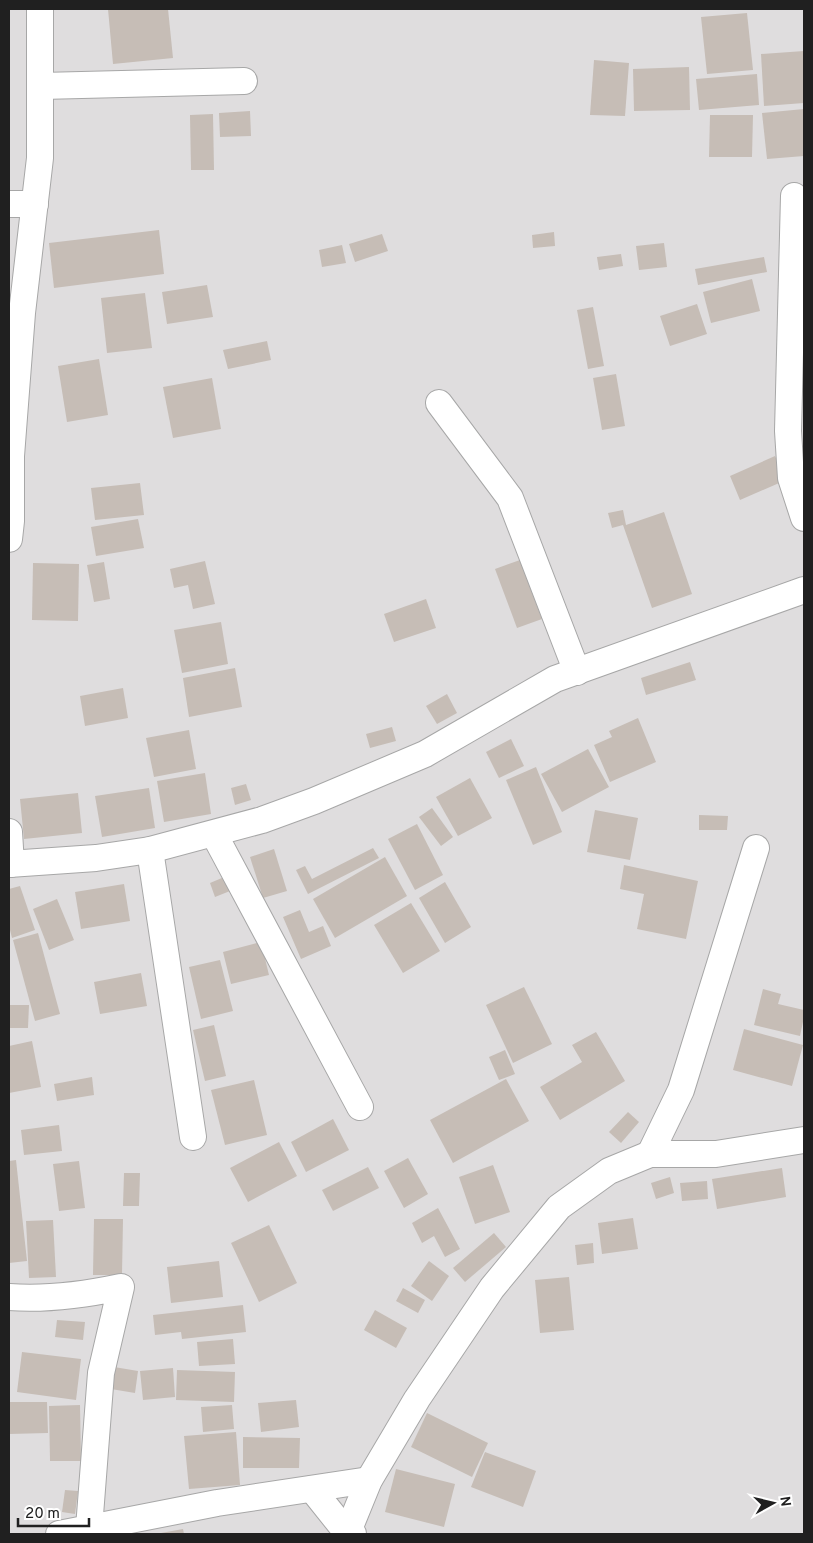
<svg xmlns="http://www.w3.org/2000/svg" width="813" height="1543" viewBox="0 0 813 1543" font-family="Overpass,sans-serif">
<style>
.residential{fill:#dfddde}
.building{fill:#c6bdb6}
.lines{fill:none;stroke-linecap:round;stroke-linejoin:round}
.minor-casing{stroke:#a7a7a7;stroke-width:28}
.minor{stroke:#fff;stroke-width:26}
</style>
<rect width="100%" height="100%" fill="#f1ede7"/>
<!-- residential -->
<rect class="residential" x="9" y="9" width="795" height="1525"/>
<!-- building -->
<g class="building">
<polygon points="108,9 168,9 173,58 113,64"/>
<polygon points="747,13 753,70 707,74 701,17"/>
<polygon points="804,51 804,103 764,106 761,54"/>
<polygon points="594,60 629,63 625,116 590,115"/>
<polygon points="689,67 690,110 634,111 633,69"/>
<polygon points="757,74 759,105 699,110 696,79"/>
<polygon points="804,109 804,156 767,159 762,113"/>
<polygon points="250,111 251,136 220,137 219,113"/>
<polygon points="213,114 214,170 191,170 190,115"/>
<polygon points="710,115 753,115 752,157 709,157"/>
<polygon points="159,230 164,274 54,288 49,243"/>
<polygon points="554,232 555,246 533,248 532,235"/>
<polygon points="382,234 388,251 355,262 349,244"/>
<polygon points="664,243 667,267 639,270 636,246"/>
<polygon points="342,245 346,263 322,267 319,250"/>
<polygon points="621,254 623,266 599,270 597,257"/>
<polygon points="764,257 767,272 698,285 695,269"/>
<polygon points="752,279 760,311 711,323 703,292"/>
<polygon points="207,285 213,317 167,324 162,292"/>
<polygon points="145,293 152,348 107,353 101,298"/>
<polygon points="697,304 707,334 670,346 660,316"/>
<polygon points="593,307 604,366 588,369 577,310"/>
<polygon points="267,341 271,360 228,369 223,350"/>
<polygon points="99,359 108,415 67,422 58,366"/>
<polygon points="616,374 625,426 602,430 593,378"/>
<polygon points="212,378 221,429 173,438 163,387"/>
<polygon points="804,448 804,466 803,466 800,449"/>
<polygon points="775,456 786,480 740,500 730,476"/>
<polygon points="140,483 144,515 95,520 91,488"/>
<polygon points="623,510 626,525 664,512 692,594 652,608 623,525 612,528 608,513"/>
<polygon points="138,519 144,548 96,556 91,527"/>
<polygon points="520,560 542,619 517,628 495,569"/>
<polygon points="205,561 215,604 193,609 188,585 174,588 170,569"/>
<polygon points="104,562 110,599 94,602 87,565"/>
<polygon points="33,563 79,564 78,621 32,620"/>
<polygon points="426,599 436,628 394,642 384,614"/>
<polygon points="221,622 228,664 182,673 174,630"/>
<polygon points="690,662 696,680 646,695 641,678"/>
<polygon points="235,668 242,707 189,717 183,678"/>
<polygon points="123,688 128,718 85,726 80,696"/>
<polygon points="447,694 457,713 437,724 426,706"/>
<polygon points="638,718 656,762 610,782 594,745 612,737 609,731"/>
<polygon points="392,727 396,741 370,748 366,734"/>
<polygon points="189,730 196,769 154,777 146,738"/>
<polygon points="511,739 524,766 499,778 486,752"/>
<polygon points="588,749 609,787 562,812 541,774"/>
<polygon points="536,767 562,832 533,845 506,780"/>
<polygon points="205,773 211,814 164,822 157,781"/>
<polygon points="470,778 492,818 458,836 436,797"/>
<polygon points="246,784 251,800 235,805 231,788"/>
<polygon points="149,788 155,828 102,837 95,796"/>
<polygon points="78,793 82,833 24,839 20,799"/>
<polygon points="432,808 453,837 441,846 419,817"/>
<polygon points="595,810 638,818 630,860 587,852"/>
<polygon points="699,815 728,816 727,830 699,830"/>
<polygon points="417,824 443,875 415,890 388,839"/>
<polygon points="373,848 379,858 308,894 296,870 305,866 312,879"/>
<polygon points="274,849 287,891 263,898 250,857"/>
<polygon points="385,857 407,896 335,938 313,899"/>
<polygon points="624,865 698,881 686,939 637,929 644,894 620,889"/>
<polygon points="229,875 235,889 215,897 210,883"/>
<polygon points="445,882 471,927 445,943 419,898"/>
<polygon points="124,884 130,921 81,929 75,892"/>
<polygon points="20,886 35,930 12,938 9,926 9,889"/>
<polygon points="57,899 74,940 49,950 33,909"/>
<polygon points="411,903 440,951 403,973 374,925"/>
<polygon points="300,910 309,932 323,926 331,946 301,959 283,917"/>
<polygon points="38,933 60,1014 35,1021 13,940"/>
<polygon points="261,942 269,975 231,984 223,952"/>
<polygon points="220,960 233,1011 201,1019 189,967"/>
<polygon points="141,973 147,1006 100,1014 94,982"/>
<polygon points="524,987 552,1044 513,1063 486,1005"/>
<polygon points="763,989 781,994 778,1004 804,1010 804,1017 800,1036 754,1025"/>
<polygon points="9,1005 29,1005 28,1028 9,1028"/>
<polygon points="214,1025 226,1076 205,1081 193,1030"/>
<polygon points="744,1029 803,1045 792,1086 733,1070"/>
<polygon points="596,1032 625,1081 560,1120 540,1087 582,1062 572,1045"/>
<polygon points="32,1041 41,1087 9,1093 9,1046"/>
<polygon points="505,1050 515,1074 499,1080 489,1057"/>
<polygon points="92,1077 94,1095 57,1101 54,1084"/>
<polygon points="506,1079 529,1121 453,1163 430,1120"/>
<polygon points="254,1080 267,1135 225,1145 211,1090"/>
<polygon points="628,1112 639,1122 621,1143 609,1132"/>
<polygon points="333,1119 349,1150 306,1172 291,1142"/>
<polygon points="59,1125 62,1151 24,1155 21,1130"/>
<polygon points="279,1142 297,1176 248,1202 230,1168"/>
<polygon points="408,1158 428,1194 404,1208 384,1171"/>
<polygon points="16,1160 27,1261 9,1263 9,1161"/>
<polygon points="79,1161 85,1208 59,1211 53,1164"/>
<polygon points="493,1165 510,1212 475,1224 459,1177"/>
<polygon points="368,1167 379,1188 333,1211 322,1190"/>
<polygon points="782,1168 786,1197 717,1209 712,1179"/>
<polygon points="124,1173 140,1173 139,1206 123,1206"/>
<polygon points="670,1177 674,1193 656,1199 651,1183"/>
<polygon points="707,1181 708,1199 682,1201 680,1183"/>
<polygon points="438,1208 460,1249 445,1257 434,1236 422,1243 412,1223"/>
<polygon points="633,1218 638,1249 602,1254 598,1223"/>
<polygon points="94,1219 123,1219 122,1275 93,1275"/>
<polygon points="53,1220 56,1277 29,1278 26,1221"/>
<polygon points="269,1225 297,1283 259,1302 231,1243"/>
<polygon points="494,1233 506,1247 465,1282 453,1268"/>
<polygon points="593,1243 594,1263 577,1265 575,1245"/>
<polygon points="219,1261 223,1297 171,1303 167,1267"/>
<polygon points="429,1261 449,1276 432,1301 411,1286"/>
<polygon points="569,1277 574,1330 540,1333 535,1280"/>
<polygon points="403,1288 425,1300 418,1313 396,1301"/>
<polygon points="243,1305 246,1332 182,1339 181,1332 155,1335 153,1315"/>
<polygon points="375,1310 407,1328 396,1348 364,1330"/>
<polygon points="57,1320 85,1322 83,1340 55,1337"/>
<polygon points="233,1339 235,1364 199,1366 197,1342"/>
<polygon points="22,1352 81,1359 76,1400 17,1392"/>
<polygon points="114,1367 138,1371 135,1393 111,1389"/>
<polygon points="173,1368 175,1397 143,1400 140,1371"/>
<polygon points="177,1370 235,1372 234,1402 176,1400"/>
<polygon points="296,1400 299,1427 261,1432 258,1403"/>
<polygon points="9,1402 47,1402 48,1433 9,1434"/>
<polygon points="80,1405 81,1461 50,1461 49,1406"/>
<polygon points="232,1405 234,1429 203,1432 201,1407"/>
<polygon points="427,1413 488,1443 472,1477 411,1447"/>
<polygon points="236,1432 240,1485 189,1489 184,1436"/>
<polygon points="243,1437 300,1438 299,1468 243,1468"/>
<polygon points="485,1452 536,1471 523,1507 471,1487"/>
<polygon points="396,1469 455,1484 444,1527 385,1512"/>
<polygon points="65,1490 78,1491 75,1514 62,1512"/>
<polygon points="183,1529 184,1534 162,1534 161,1533"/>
</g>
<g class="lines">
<defs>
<g id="minor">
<polyline points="41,86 244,81"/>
<polyline points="794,196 788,431 791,478 804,518"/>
<polyline points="9,204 35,204"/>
<polyline points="439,403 510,498 577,672"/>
<polyline points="9,539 11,521 11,456 22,313 40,158 40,9"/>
<polyline points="9,832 11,864"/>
<polyline points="214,834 360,1107"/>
<polyline points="150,850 193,1137"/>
<polyline points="9,864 96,858 150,850 262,820 314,801 425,754 555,679 804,590"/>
<polyline points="650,1154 681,1090 756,848"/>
<path d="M9,1297C47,1300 83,1295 121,1287L101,1373L89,1528"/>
<polyline points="312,1489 348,1534 353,1534"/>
<polyline points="59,1534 217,1503 369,1480"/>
<polyline points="347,1534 369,1480 417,1399 492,1288 559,1207 609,1171 650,1154 716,1154 804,1140"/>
</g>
</defs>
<!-- minor casing -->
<use href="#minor" class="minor-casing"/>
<!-- minor -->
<use href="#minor" class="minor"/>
</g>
<!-- border -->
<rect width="813" height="1543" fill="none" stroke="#202020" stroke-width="20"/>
<!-- north arrow -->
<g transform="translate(773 1503) rotate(82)" stroke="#ffffff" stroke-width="4" paint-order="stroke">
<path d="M0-4L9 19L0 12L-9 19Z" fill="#202020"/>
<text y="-8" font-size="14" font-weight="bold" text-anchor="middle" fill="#202020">N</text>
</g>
<!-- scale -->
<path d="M18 1518v8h71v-8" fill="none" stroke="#202020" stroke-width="2.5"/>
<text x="25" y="1518" font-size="15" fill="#202020" stroke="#ffffff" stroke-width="4" paint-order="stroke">20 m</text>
</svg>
